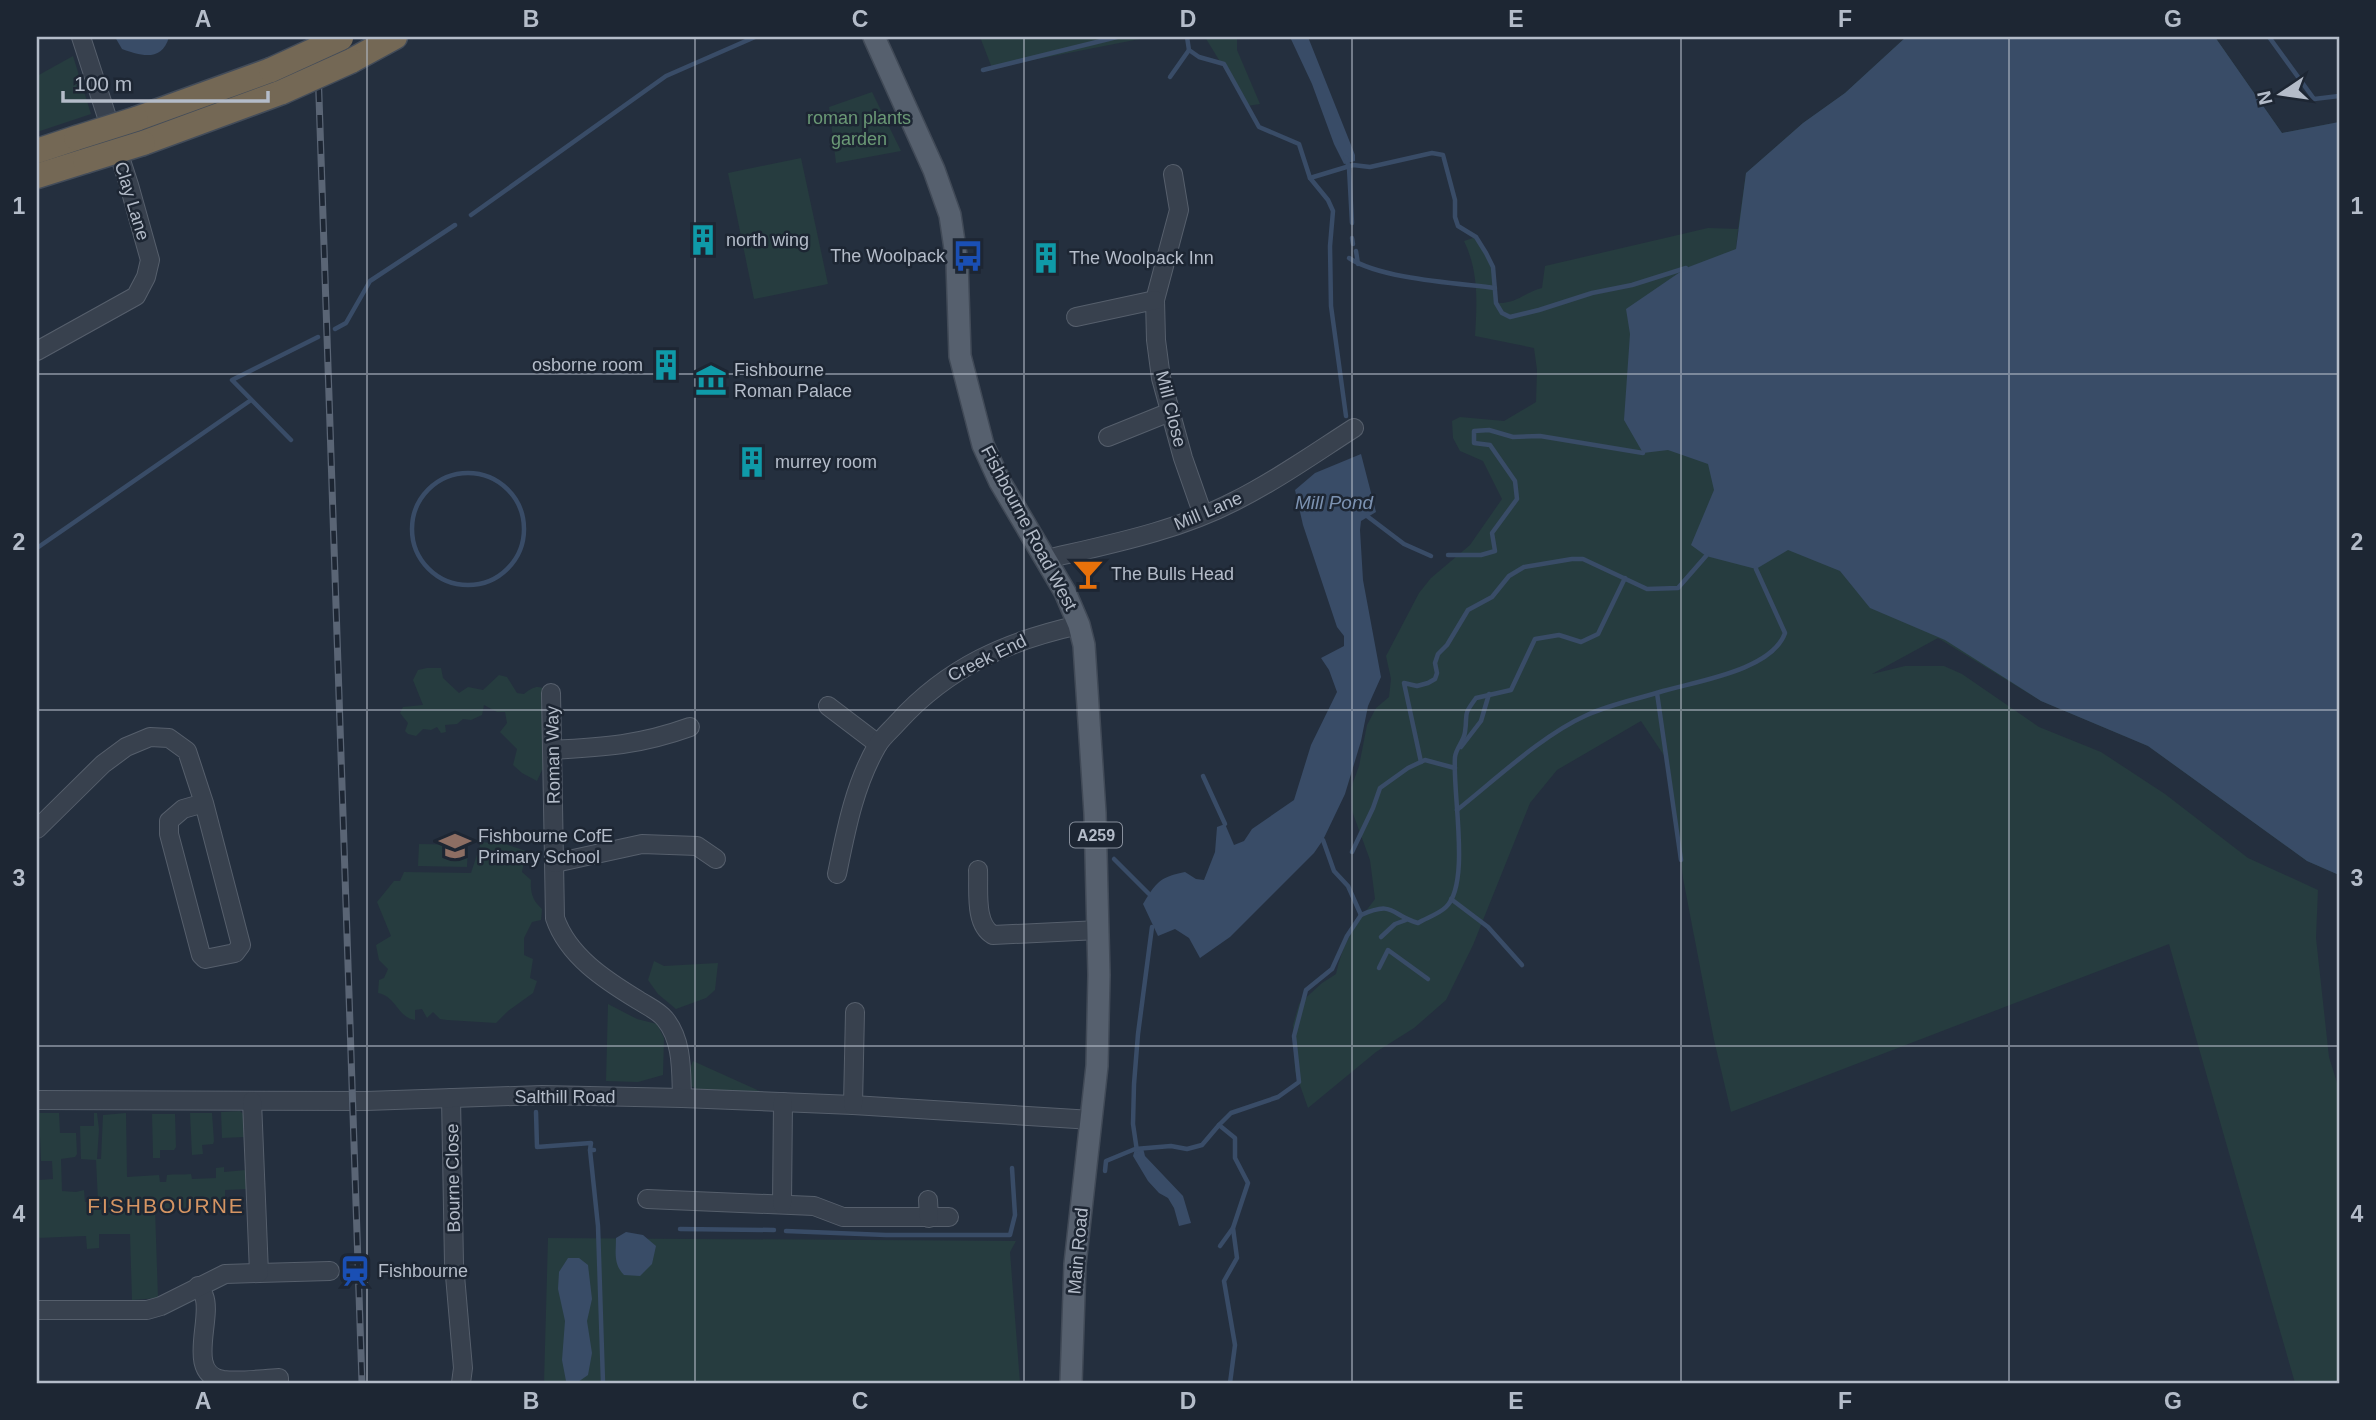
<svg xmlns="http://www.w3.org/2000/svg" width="2376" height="1420" viewBox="0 0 2376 1420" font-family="Helvetica,sans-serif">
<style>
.green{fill:#263c3f}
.water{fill:#394c67}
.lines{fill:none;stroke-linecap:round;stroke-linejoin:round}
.stream{stroke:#394c67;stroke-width:4.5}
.minor-casing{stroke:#565f6c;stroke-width:20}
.major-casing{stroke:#414a57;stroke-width:24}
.highway-casing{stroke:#434c59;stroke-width:27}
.minor{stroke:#38414e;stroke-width:18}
.major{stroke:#56606e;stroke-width:21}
.highway{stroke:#746855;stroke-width:24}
.rail-casing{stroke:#5a6575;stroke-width:7}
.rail{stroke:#1d2633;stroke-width:4.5;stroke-dasharray:13;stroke-linecap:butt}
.highway-bridge-casing{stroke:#434c59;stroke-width:27;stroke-linecap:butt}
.highway-bridge{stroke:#746855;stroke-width:24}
.grid{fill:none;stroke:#b4bcc9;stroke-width:2;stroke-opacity:0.55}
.labels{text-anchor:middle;stroke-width:5;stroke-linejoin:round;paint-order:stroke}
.shield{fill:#1d2633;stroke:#878f9c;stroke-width:2}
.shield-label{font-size:16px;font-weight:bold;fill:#b4bcc9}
.park-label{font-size:18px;fill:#6b9a76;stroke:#1d2633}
.street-label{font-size:18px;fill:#b4bcc9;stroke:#1d2633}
.poi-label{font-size:18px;fill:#b4bcc9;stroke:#1d2633;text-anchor:start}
.water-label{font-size:19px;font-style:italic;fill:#7c92b1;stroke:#1d2633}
.quarter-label{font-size:21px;letter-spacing:2px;fill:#d59563;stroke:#1d2633}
.neatline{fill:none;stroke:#b4bcc9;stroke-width:2.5}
.grid-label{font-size:23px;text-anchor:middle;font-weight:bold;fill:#b4bcc9}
</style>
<rect width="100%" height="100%" fill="#242f3e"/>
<!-- green -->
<g class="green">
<polygon points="980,37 1150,37 992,68"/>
<polygon points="1205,37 1237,37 1237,50 1260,104 1247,106"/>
<path d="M1906,37H2215L2282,133L2339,122V392L1738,230L1736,249L1775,479L2339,875L2307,861L2148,746L2041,701L1938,638L1872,674L1905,666H1944L1962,674L2039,727L2101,752L2165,794L2248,858L2318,890L2316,938L2329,1057L2339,1089V1383H2295L2169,944L1731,1112L1714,1040L1683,878L1669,763L1641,721L1557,770L1530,803L1473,945L1446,1000L1414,1028L1376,1052L1308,1108L1295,1071L1293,1025L1299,1004L1322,983L1336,974C1342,944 1356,923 1375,899L1370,860L1352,811L1351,788L1359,766L1367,725L1376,708L1389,697L1391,679L1386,656L1419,593L1431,578L1470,545L1502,499L1483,461L1460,451L1453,438L1452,421L1460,417L1504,421L1536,402L1537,370L1534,348L1475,336C1477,303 1479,272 1464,241L1476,237L1493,267L1496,303C1517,304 1523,293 1542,288L1545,266L1708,228L1738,229L1746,173L1803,123L1845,93Z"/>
<polygon points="73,56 91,114 37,132 37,76"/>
<polygon points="872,92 901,151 836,163 829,107"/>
<polygon points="801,158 828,284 754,299 728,173"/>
<path d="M427,668H441L443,678L459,693L468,687L483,690L499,675L507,677L517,693L524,694C537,683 542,686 555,696L547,769L542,770L537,781L522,773L513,765L517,749L500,732L507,723L505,712H497L484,705L482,715L471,720L463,719L457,724L445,725L446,732L441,733L437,727L431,730L423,729L416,736L408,734L405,731L408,723L400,713L403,707L423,705L413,680L418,670Z"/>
<path d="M481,842L505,844L526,851L522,872L531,880C530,893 533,901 542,909L541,920L532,922L524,938V955L533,959L530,978L537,981L533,993L508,1011L496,1023L447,1020L440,1019L433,1012L427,1018L422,1009L415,1010V1020C397,1017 397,997 378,993L379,980L384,978L388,969L379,960L376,945L391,936L377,902L394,881H400L404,872L471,873Z"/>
<polygon points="419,844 468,845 467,867 418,866"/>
<polygon points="654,961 664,966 718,963 715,990 706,998 676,1009 658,994 648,980"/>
<polygon points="608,1004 637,1019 657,1024 664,1038 663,1075 638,1082 606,1081"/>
<polygon points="693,1061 766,1094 700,1091 691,1086 687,1076"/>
<polygon points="240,1111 243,1114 244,1137 222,1138 221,1112"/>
<path d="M39,1113H59L60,1133H76L77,1154L75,1157L61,1159L62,1191L76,1192L84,1190L85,1202L98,1201L96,1160L81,1159L80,1126H94V1113H97L99,1129L97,1159H101L103,1115L126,1113L127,1177L159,1175L160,1182H166L167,1175C173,1174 182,1175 191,1174L192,1179L216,1178V1168L224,1167V1172L246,1170L247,1189L225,1190V1206L155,1209L158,1298L132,1300L130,1234H99V1248L87,1249L86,1236L37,1238V1134L39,1180L53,1179L52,1161H41Z"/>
<polygon points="190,1113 212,1113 214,1141 213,1144 202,1145 203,1154 192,1155"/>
<polygon points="152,1114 175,1114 176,1147 174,1150 160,1150 160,1158 153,1158 153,1155"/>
<polygon points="548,1238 1016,1241 1010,1252 1020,1383 544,1383"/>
</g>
<!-- water -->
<g class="water">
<path d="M115,37H169C162,62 141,56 122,49Z"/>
<polygon points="1290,37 1308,37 1355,155 1355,161 1344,164 1334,144 1312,84"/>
<polygon points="1906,37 2215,37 2282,133 2339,122 2339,875 2307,861 2148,746 2041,701 1945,640 1870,608 1840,571 1788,550 1756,569 1706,556 1691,545 1714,490 1708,464 1668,450 1643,453 1624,420 1630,334 1626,309 1686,268 1736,249 1746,173 1803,123 1845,93"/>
<path d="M1361,454L1376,512L1361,521L1360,530L1363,580L1381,677L1368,706L1361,741L1345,794L1323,840L1314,853L1230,937L1200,958L1189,938L1175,929L1158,936L1143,904C1156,883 1159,877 1185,872L1196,879L1204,880L1215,852L1217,827L1225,824L1234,845L1244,841L1252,829L1294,800L1311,745L1337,692L1329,670L1321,658L1344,646V636L1337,627L1303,525L1295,490L1315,473Z"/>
<polygon points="1143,1148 1145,1156 1183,1196 1191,1223 1179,1226 1174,1208 1168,1198 1159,1193 1148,1181 1133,1156 1135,1149"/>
<path d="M626,1232L643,1235L656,1246L652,1264L640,1276L624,1275C613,1264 616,1252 616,1238Z"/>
<polygon points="568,1258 579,1258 588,1265 592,1299 587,1321 592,1353 588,1375 578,1382 566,1381 562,1360 565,1321 558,1289 559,1272"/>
</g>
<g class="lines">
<!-- stream -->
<g class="stream">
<polyline points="1187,37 1189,50 1199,57 1224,64 1259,127 1299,144 1310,178 1328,200 1333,211 1330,246 1331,306 1346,416"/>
<polyline points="2269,37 2314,99 2339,96"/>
<polyline points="983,70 1117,37"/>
<polyline points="1170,77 1189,50"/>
<polyline points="1346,158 1349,168 1352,223"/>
<polyline points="1310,178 1353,165 1370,167 1432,153 1443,155 1455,200 1455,217 1458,226 1476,237 1486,253 1493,267 1496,303 1502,313 1510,317 1539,310 1592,293 1632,285 1686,268"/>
<polyline points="471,215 666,76 755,37"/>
<polyline points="1352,238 1353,244"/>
<polyline points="1356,251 1358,264"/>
<path d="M1349,258C1381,279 1455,283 1495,288"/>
<polyline points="335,329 346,323 370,281 455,225"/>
<polyline points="291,440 232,380 318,337"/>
<circle cx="468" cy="529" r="56"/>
<polyline points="1367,516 1404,544 1431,556"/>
<polyline points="37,548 251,400"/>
<polyline points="1448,555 1481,555 1495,551 1492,533 1517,499 1515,481 1490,445 1474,443 1474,431 1489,430 1513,437 1540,436 1643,453"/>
<polyline points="1657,693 1681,860"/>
<polyline points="1461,747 1481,721 1489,694"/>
<polyline points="1421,762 1404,683 1417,686 1428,683 1435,679 1437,673 1435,663 1438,654 1447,645 1468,610 1492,597 1509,576 1524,567 1572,559 1583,559 1647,589 1678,588 1706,556"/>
<polyline points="1203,776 1225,824"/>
<path d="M1457,810C1495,780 1542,735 1587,715C1611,704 1638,699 1663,691C1698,681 1772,670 1785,633L1756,569"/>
<path d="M1323,840L1334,871L1348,886L1361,915C1395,900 1390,915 1418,923C1426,918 1439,914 1446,907C1471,883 1452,792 1455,757C1456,748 1464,741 1465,732C1468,712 1462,717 1476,698L1511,690L1535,639L1559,635L1581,642L1598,634L1625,578"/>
<polyline points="1352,852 1373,808 1380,788 1408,768 1425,760 1455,768"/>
<polyline points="1114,859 1149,894"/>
<polyline points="1451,899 1488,927 1522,965"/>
<polyline points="1381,937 1395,924 1406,920"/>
<polyline points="1379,968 1388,950 1428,979"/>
<polyline points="536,1112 537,1147 591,1143 590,1150"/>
<polyline points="594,1150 590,1150 598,1226 603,1383"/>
<polyline points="1137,1151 1133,1124 1134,1084 1138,1034 1152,927"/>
<polyline points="1105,1171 1106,1161 1135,1149 1171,1146 1187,1149 1202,1145 1219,1125"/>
<polyline points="680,1229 774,1230"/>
<polyline points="786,1231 886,1235 1010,1235 1015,1215 1012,1168"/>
<polyline points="1220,1246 1233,1228"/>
<polyline points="1230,1383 1235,1345 1224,1281 1237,1258 1233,1228 1248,1183 1235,1158 1235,1138 1219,1125 1231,1113 1278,1097 1299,1082 1294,1036 1306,990 1332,969 1347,936 1361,915"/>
</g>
<defs>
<g id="minor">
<polyline points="1173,174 1179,210 1155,300 1156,340 1161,378 1183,458 1203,515"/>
<polyline points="1076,317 1155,300"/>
<polyline points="37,351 136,296 146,277 150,260 129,185 81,37"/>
<polyline points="1108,437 1170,412"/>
<path d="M1047,559C1111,544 1177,531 1235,501C1277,480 1315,453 1354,428"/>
<path d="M551,693L555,918C568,956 605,980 638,1000C647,1006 659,1011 665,1019C683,1041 681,1071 682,1098"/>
<polyline points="828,706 878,744"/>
<path d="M552,750C605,747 640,745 690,727"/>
<polyline points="37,829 103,764 126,747 150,737 169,738 187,751 204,803 241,945 235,953 205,959 201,955 169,834 169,821 183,809 204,803"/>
<polyline points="555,863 642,844 697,846 716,859"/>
<path d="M978,870C979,890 974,924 993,935L1099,930"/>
<path d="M837,874C846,830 854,786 877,746C882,737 891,730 898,722C948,667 1007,641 1079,625"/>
<polyline points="451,1098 454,1264 463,1368 461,1383"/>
<polyline points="37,1100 366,1101 542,1095 682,1098 853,1105 1092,1120"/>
<polyline points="853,1105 855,1012"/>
<polyline points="647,1199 814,1206 843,1217 949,1217"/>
<polyline points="928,1200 929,1218"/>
<polyline points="782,1204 783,1102"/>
<polyline points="259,1273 330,1271"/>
<path d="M198,1286C200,1289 203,1292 204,1296C213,1319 185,1374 223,1380C241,1382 261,1379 279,1378V1383"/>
<polyline points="37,1310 147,1310 161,1306 225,1274 259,1273 252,1101"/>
</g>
<polyline id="major" points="874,37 934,170 950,215 957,262 960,356 983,445 1000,482 1065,592 1079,625 1084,645 1095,813 1099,975 1097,1066 1075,1264 1071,1383"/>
<g id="highway">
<polyline points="351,61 395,37"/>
<polyline points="136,119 271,70"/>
<polyline points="143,143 282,92"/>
<polyline points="37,151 76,138"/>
<polyline points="37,176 85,161"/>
</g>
</defs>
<!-- minor casing -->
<use href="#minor" class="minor-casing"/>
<!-- major casing -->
<use href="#major" class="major-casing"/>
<!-- highway casing -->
<use href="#highway" class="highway-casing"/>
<!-- minor -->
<use href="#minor" class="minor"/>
<!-- major -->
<use href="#major" class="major"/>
<!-- highway -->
<use href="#highway" class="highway"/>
<defs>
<polyline id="rail" points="317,37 362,1383"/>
</defs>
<!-- rail casing -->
<use href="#rail" class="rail-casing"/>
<!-- rail -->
<use href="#rail" class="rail"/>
<defs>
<g id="highway-bridge">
<polyline points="271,70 341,38"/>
<polyline points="282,92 351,61"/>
<polyline points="76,138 136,119"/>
<polyline points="85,161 143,143"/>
</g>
</defs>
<!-- highway-bridge casing -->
<use href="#highway-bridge" class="highway-bridge-casing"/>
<!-- highway-bridge -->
<use href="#highway-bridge" class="highway-bridge"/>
</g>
<!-- grid -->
<path class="grid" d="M367,37V1383M695,37V1383M1024,37V1383M1352,37V1383M1681,37V1383M2009,37V1383M37,374H2339M37,710H2339M37,1046H2339"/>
<!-- icons -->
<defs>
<symbol id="building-bare" viewBox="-9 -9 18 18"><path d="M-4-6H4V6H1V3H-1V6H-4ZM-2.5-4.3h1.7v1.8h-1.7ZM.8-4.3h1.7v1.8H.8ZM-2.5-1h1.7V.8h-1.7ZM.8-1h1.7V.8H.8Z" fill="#0f9aa8" stroke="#1d2633" stroke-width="2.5" paint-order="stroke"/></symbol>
<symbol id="bus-bare" viewBox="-9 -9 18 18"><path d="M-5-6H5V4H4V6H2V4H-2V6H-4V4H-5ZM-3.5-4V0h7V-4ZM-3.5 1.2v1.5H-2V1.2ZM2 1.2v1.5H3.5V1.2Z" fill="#1a4fb4" stroke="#1d2633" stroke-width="2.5" paint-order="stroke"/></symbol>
<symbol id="museum-bare" viewBox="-9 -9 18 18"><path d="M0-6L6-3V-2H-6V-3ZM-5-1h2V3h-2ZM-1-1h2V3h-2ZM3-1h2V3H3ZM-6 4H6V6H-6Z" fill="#0f9aa8" stroke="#1d2633" stroke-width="2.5" paint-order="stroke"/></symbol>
<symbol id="bar-bare" viewBox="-9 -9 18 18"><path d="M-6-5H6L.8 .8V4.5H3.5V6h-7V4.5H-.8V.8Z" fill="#e8710a" stroke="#1d2633" stroke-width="2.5" paint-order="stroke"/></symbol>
<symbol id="school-bare" viewBox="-9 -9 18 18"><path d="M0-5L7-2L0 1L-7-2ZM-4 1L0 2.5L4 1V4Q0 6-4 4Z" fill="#8d6e63" stroke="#1d2633" stroke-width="2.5" paint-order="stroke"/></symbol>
<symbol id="station-bare" viewBox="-9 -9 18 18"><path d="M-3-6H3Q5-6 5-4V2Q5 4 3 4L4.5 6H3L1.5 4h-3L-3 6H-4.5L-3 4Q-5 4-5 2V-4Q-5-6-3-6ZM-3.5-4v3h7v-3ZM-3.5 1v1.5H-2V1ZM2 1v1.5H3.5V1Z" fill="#1a4fb4" stroke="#1d2633" stroke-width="2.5" paint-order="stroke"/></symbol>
</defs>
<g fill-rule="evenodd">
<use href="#building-bare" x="681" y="218" width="44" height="44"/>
<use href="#bus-bare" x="946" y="234" width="44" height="44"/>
<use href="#building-bare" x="1024" y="236" width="44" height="44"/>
<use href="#building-bare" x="644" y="343" width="44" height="44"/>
<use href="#museum-bare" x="689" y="358" width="44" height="44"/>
<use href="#building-bare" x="730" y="440" width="44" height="44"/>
<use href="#bar-bare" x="1066" y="552" width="44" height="44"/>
<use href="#school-bare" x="433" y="824" width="44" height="44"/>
<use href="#station-bare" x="333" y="1249" width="44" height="44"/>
</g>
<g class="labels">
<!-- shield labels -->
<rect class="shield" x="1070" y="822.5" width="52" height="25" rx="5"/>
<g class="shield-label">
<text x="1096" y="841">A259</text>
</g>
<!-- park labels -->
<g class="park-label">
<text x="859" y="124">roman plants<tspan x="859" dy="21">garden</tspan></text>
</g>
<!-- street labels -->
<g class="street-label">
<text transform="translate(132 201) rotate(73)" y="6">Clay Lane</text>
<text transform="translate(1171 409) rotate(76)" y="6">Mill Close</text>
<text transform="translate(1208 511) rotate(-23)" y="6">Mill Lane</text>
<text transform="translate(1029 528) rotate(62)" y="6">Fishbourne Road West</text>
<text transform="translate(987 658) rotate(-26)" y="6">Creek End</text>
<text transform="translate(553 755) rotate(-91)" y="6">Roman Way</text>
<text x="565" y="1103">Salthill Road</text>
<text transform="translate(453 1178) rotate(-91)" y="6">Bourne Close</text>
<text transform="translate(1078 1251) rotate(-85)" y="6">Main Road</text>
</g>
<!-- poi labels -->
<g class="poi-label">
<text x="726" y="246">north wing</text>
<text x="945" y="262" text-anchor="end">The Woolpack</text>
<text x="1069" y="264">The Woolpack Inn</text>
<text x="643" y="371" text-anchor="end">osborne room</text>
<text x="734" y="376">Fishbourne<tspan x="734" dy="21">Roman Palace</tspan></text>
<text x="775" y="468">murrey room</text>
<text x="1111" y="580">The Bulls Head</text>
<text x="478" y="842">Fishbourne CofE<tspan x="478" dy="21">Primary School</tspan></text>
<text x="378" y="1277">Fishbourne</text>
</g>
<!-- water labels -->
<g class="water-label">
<text x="1334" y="509">Mill Pond</text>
</g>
<!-- quarter labels -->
<g class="quarter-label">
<text x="166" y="1213">FISHBOURNE</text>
</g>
</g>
<!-- border -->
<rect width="2376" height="1420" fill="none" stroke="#1d2633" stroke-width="77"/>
<!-- north arrow -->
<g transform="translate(2281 94) rotate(257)" stroke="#1d2633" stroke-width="5" paint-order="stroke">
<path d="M0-5L12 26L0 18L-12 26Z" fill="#b4bcc9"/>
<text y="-10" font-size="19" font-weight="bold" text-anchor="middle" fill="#b4bcc9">N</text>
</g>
<!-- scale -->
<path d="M63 91v10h205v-10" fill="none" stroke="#b4bcc9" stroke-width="3.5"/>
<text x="74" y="91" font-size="21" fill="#b4bcc9" stroke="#1d2633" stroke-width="5" paint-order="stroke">100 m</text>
<rect x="38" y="38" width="2300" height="1344" class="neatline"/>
<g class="grid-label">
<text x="203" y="27">A</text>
<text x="531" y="27">B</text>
<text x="860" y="27">C</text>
<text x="1188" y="27">D</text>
<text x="1516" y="27">E</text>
<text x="1845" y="27">F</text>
<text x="2173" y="27">G</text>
<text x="19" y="214">1</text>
<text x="2357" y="214">1</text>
<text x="19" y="550">2</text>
<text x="2357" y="550">2</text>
<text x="19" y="886">3</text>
<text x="2357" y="886">3</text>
<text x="19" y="1222">4</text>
<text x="2357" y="1222">4</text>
<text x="203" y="1409">A</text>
<text x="531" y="1409">B</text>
<text x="860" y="1409">C</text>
<text x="1188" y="1409">D</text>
<text x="1516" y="1409">E</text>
<text x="1845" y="1409">F</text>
<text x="2173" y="1409">G</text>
</g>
</svg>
